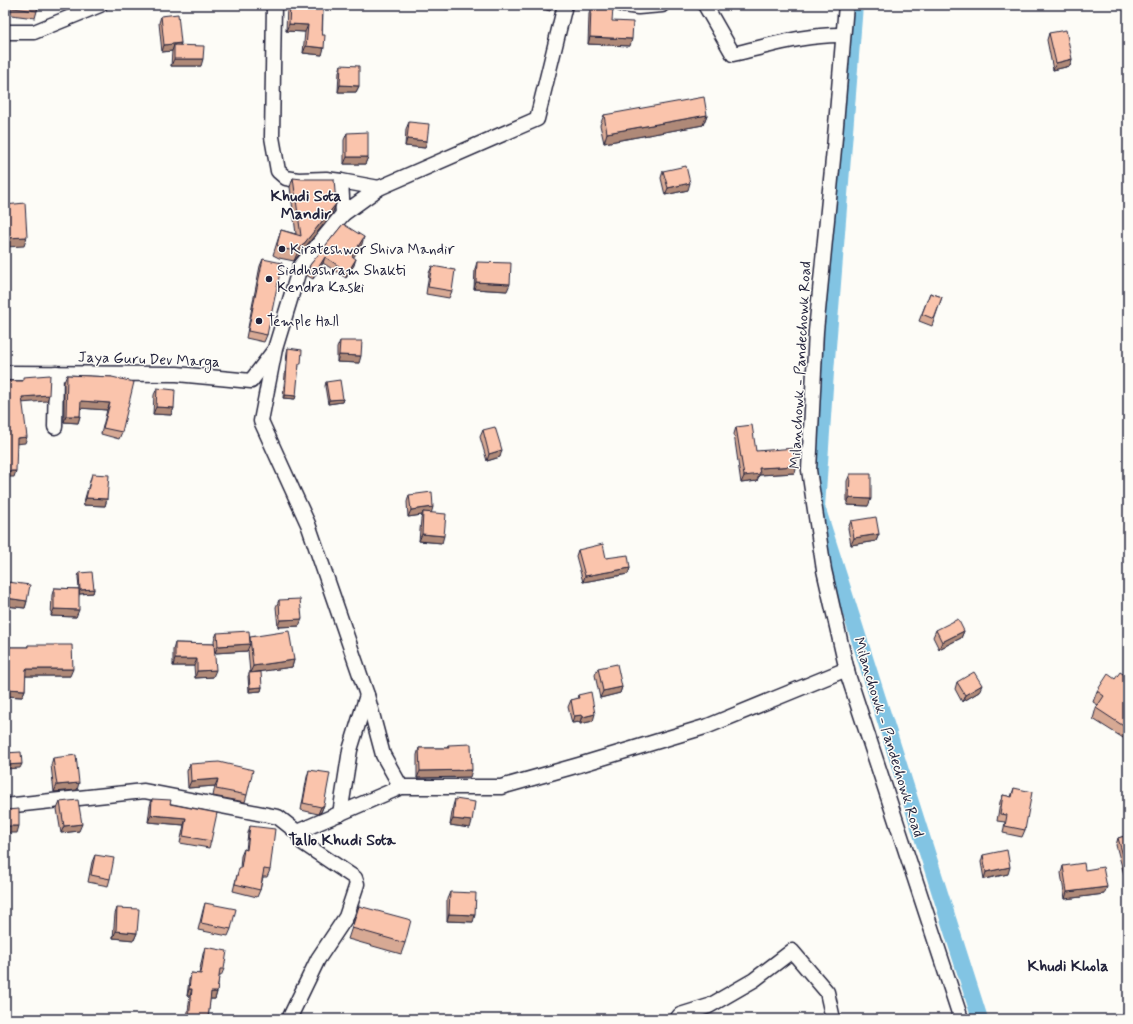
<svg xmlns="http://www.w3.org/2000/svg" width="1133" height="1024" viewBox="0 0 1133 1024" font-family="Mynerve,sans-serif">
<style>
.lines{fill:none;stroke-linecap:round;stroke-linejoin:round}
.canal{stroke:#82c4e3;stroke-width:16}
.street-casing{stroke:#22223b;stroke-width:17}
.street{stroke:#fdfcf7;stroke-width:14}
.wall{fill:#d7a994;stroke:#22223b}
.shaded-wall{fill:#af8978;stroke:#22223b}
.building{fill:#fac4ac;stroke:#22223b}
.poi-dot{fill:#22223b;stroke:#fdfcf7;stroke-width:1.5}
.labels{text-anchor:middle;stroke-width:3;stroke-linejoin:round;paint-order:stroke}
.poi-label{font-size:15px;fill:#22223b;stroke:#fdfcf7;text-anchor:start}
.street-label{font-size:15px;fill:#22223b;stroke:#fdfcf7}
.neighbourhood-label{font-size:16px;font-weight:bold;fill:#22223b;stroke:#fdfcf7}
</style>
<rect width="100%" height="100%" fill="#fdfcf7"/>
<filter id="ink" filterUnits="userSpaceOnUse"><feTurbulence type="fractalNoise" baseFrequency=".025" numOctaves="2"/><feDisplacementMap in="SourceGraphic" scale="8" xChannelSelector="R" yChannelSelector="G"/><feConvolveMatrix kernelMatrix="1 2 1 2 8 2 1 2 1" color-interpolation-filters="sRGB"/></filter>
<g filter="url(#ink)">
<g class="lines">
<!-- canal -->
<polyline class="canal" points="855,5 826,372 817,507 980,1019"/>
<defs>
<g id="street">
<polyline points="274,5 272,137 278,171 286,178 298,180 326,179 341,181 343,214"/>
<polyline points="623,5 638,7 662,5"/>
<path d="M705,5L733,54C769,46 806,34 843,35"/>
<polyline points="846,5 834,149 816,331 809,470 824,570 848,675 961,1019"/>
<polyline points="5,32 34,32 100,5"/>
<polyline points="341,181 379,188"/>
<polyline points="5,373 177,374 251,381 273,352"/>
<polyline points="55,427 56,373"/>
<polyline points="401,787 383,755 367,695 308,524 261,421 275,349 300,267 343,214 379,188 537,119 565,5"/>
<polyline points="5,806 144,791 278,817 297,832 401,787 501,787 579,765 708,726 847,669"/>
<polyline points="340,814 350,750 367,695"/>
<polyline points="289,1019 318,959 346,917 357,884 355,878 303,843 297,832"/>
<polyline points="677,1019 680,1015 709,1006 754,980 792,951 827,992 833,1019"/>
</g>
</defs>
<!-- street casing -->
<use href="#street" class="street-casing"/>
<!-- street -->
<use href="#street" class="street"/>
</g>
<!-- wall -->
<g class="wall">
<polygon points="12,5 38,5 37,11 35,18 11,15"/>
<polygon points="287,5 323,5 322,55 303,53 305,32 286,31"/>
<polygon points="529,5 552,5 550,11"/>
<polygon points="591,7 612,21 630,46 588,44 589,14"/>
<polygon points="161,16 181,43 180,45 201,66 171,66 172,51 162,52 159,23"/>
<polygon points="1049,33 1072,59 1070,66 1053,70 1047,40"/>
<polygon points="341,65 359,86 356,92 338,92 339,72"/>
<polygon points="604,115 707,115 703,125 604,143 600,125"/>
<polygon points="409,122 427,141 425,148 405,146 406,129"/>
<polygon points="347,133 368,157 365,164 344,164 344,140"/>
<polygon points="663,171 688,190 665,195 661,178"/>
<polygon points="293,178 336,204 332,214 294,261 279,258 273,255 281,230 296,234 290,187"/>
<polygon points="343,224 362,244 353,257 354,265 346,278 323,263 313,279 306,275 310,265"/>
<polygon points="263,259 267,335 264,342 246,338 260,266"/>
<polygon points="477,262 507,291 474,289 475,269"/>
<polygon points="432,266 452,291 449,298 426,294 429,273"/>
<polygon points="930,293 942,297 932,326 919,321"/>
<polygon points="340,341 359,363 337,362 337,348"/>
<polygon points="288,348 299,367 298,367 295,399 283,398 287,352"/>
<polygon points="67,375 112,377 122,432 119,439 101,434 107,410 80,408 80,416 78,423 64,422 64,382"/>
<polygon points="326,382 343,399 342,402 328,404 325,386"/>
<polygon points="157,388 174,408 171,415 153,414 154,395"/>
<polygon points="736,427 756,451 795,473 759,475 757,481 741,483 734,434"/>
<polygon points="483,430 500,457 487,461 480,437"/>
<polygon points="92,474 107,499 105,506 83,505 90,481"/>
<polygon points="850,474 868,506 847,505 847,481"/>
<polygon points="409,495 431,513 442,543 419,541 421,519 422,515 408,517 407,502"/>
<polygon points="851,521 879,534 876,541 851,545 848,528"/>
<polygon points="578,550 606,558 630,568 628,574 583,582 576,556"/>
<polygon points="79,573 94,589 93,593 79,594 76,617 51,616 52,595 54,588 79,589 78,577"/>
<polygon points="8,582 27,601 25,608 5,606 5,591"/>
<polygon points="279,600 299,626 278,627 276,607"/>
<polygon points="936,630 964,631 961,638 939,649 933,637"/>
<polygon points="217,633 294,660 292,667 256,672 262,687 261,691 249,692 248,676 250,673 248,650 247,651 215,653 214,640"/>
<polygon points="175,643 214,644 213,677 195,678 194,666 173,666 173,650"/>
<polygon points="28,645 70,676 25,676 25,690 22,697 5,696 5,647 28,647"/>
<polygon points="598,668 622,687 620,693 600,698 595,675"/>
<polygon points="1128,677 1128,741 1093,719 1096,708 1098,705 1093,702 1097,691 1115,679"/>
<polygon points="957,682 979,692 962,702 955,689"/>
<polygon points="578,695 593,721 580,724 580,722 572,723 568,707 571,700 577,699"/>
<polygon points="448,745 470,777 417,778 417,755 419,748 447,748"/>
<polygon points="53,758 77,790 54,792 51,765"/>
<polygon points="190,764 247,795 245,802 213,796 215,786 188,788 187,771"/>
<polygon points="309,770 324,805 321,812 318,814 301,810 307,777"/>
<polygon points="1014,788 1025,830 1022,837 1003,833 1005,822 997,821 1000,802 1003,795 1011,797"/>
<polygon points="152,799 170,804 211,841 209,848 180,843 184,825 148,822 150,806"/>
<polygon points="455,799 470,828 450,825 453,806"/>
<polygon points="60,802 79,831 61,833 57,809"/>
<polygon points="250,826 270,870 267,877 263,877 260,890 257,897 233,891 237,875 240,868 241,856 244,849 246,850 248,833"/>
<polygon points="1128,835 1128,889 1116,845 1118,838"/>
<polygon points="95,855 110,879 108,886 88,882 92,862"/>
<polygon points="983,855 1008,874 984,879 981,862"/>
<polygon points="1063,866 1085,870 1104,894 1065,899 1061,873"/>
<polygon points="450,892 473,922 447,921 447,899"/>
<polygon points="205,903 231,929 228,936 198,930 203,910"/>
<polygon points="359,906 405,943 401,954 348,939"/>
<polygon points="117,908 137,933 134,940 113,938 115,914"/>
<polygon points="205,947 224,969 221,976 219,976 217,992 215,999 210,999 208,1019 187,1019 190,996 187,996 189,980 191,973 199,974 203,954"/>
</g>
<!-- shaded-wall -->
<g class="shaded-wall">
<polygon points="446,5 464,5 462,9 445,9"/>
<polygon points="289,24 308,25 305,32 286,31"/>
<polygon points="590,37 632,39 630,46 588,44"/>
<polygon points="181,43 178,50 174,45 172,51 162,52 164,45"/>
<polygon points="306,46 324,48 322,55 303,53"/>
<polygon points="174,59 203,59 201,66 171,66"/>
<polygon points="1072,59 1070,66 1053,70 1056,63"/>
<polygon points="340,85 359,86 356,92 338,92"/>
<polygon points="707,115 703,125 604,143 607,133"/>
<polygon points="407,139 427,141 425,148 405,146"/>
<polygon points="347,157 368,157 365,164 344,164"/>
<polygon points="690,183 688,190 665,195 668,188"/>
<polygon points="336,204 332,214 294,261 298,251"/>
<polygon points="27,237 24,246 5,247 5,238"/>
<polygon points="364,237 362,244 350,263 352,256"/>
<polygon points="325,257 323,263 313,279 315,273"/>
<polygon points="356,259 354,265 346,278 348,272"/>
<polygon points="476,282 510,284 507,291 474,289"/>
<polygon points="339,355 361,356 359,363 337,362"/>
<polygon points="49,395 47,401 20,403 22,397"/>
<polygon points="285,395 296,396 295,399 283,398"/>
<polygon points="343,399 342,402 328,404 329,400"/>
<polygon points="81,401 110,403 107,410 78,408"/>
<polygon points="156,407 174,408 171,415 153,414"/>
<polygon points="66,416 80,416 78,423 64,422"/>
<polygon points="27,437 25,443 15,444 17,438"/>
<polygon points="502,450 500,457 487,461 489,454"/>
<polygon points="797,466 795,473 759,475 757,481 741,483 744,476 759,468"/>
<polygon points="5,471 16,471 14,477 5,477"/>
<polygon points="86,498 107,499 105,506 83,505"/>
<polygon points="849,498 871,499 868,506 847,505"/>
<polygon points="433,507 431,514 423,512 422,515 408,517 411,510"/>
<polygon points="422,534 444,536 442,543 419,541"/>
<polygon points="879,534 876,541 851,545 854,538"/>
<polygon points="630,568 628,574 583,582 585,576"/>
<polygon points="94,589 93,593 79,594 80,590"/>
<polygon points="6,598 27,601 25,608 5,606 5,600"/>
<polygon points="54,609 79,610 76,617 51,616"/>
<polygon points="302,619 299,626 278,627 280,620"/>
<polygon points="964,631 961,638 939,649 942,642"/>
<polygon points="250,644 247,651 215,653 218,646"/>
<polygon points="175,659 197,659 194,666 173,666"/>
<polygon points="294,660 292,667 250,673 253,666"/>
<polygon points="26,669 73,669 70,676 23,676"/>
<polygon points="216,670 213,677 195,678 197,671"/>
<polygon points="982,685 979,692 962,702 965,695"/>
<polygon points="262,687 261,691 249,692 250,688"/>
<polygon points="622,687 620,693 600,698 603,691"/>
<polygon points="6,689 25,690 22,697 5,696 5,693"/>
<polygon points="595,714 593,721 580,724 583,717"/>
<polygon points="582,715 580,722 572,723 574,716"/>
<polygon points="22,764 20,768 5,769 5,765"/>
<polygon points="472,770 470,777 417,778 420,771"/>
<polygon points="218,779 215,786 188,788 191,781"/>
<polygon points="79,783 77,790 54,792 57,785"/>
<polygon points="324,805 321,812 318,814 321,807"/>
<polygon points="151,815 186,818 184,825 148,822"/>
<polygon points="453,819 472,821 470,828 450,825"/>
<polygon points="82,824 79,831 61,833 64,826"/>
<polygon points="5,826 19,826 17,833 5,833"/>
<polygon points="1010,867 1008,874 984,879 986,872"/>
<polygon points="1107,887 1104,894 1065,899 1067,892"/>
<polygon points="449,914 475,915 473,922 447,921"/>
<polygon points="116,931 137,933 134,940 113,938"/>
<polygon points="189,989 192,989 190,996 187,996"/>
<polygon points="211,992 217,992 215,999 209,999"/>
</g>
<!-- building -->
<g class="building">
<polygon points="14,5 38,5 37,11 13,8"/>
<polygon points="290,5 323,5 322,35 325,35 324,48 306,46 308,25 289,24"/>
<polygon points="591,7 613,8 612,21 633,22 632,39 590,37"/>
<polygon points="178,14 181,43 164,45 161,16"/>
<polygon points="1066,30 1072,59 1056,63 1049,33"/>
<polygon points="174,45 204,46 203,59 174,59"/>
<polygon points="341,65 359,66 359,86 340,85"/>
<polygon points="704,97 707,115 607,133 604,115"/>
<polygon points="409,122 429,124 427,141 407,139"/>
<polygon points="368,132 368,157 347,157 347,133"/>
<polygon points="686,166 690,183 668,188 663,171"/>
<polygon points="293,178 302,179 334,179 336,204 298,251 283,249 277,245 281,230 301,236"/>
<polygon points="25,203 27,237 5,238 5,205"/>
<polygon points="343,224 364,237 352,256 356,259 348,272 325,257 315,273 309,269 310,265"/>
<polygon points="263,259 282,263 267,335 248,331"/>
<polygon points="477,262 511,263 510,284 476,282"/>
<polygon points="432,266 455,270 452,291 428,287"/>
<polygon points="930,293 942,297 934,319 922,314"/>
<polygon points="340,341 362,341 361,356 339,355"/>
<polygon points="288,348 302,350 301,364 299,364 296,396 285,395"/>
<polygon points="50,375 49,395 22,397 27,437 17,438 16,471 5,471 5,381 23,381 23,377"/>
<polygon points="67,375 112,377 134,382 122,432 103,428 110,403 81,401 80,416 66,416"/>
<polygon points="340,380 343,399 329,400 326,382"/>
<polygon points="157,388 175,390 174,408 156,407"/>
<polygon points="752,425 756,451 796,448 797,466 759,468 760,474 744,476 736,427"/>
<polygon points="495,427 502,450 489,454 483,430"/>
<polygon points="92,474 109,475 107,499 86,498"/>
<polygon points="850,474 871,474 871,499 849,498"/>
<polygon points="432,492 433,507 411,510 409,495"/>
<polygon points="423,512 446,514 444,536 422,534"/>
<polygon points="876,517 879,534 854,538 851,521"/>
<polygon points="603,544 606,558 628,555 630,568 585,576 578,550"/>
<polygon points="92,572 94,589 80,590 79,573"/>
<polygon points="8,582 30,585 27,601 6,598"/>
<polygon points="54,588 79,589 79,610 54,609"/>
<polygon points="300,599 302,619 280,620 279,600"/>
<polygon points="958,619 964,631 942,642 936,630"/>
<polygon points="249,631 250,644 218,646 217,633"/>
<polygon points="289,631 294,660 253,666 250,637"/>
<polygon points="175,643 214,644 216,670 197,671 197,659 175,659"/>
<polygon points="28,645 72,645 73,669 26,669 25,690 6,689 7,674 5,674 5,647 28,647"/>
<polygon points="617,664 622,687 603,691 598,668"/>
<polygon points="261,672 262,687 250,688 249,673"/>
<polygon points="974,672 982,685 965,695 957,682"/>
<polygon points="1120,672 1128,677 1128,729 1096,708 1104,696 1097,691 1108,674 1115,679"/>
<polygon points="591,692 595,714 583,717 582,715 574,716 571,700 579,698 578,695"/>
<polygon points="471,744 472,770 420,771 419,748 449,748 448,745"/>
<polygon points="21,752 22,764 5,765 5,753"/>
<polygon points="76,755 79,783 57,785 53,758"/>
<polygon points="219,762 253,770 247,795 216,789 218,779 191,781 190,764"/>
<polygon points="309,770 330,773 324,805 321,807 303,803"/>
<polygon points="1014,788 1032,792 1025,830 1005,826 1007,815 1000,814 1003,795 1012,797"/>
<polygon points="152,799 171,800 170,804 217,813 211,841 183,836 186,818 151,815"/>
<polygon points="455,799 475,802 472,821 453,819"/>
<polygon points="78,800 82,824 64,826 60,802"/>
<polygon points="19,809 19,826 5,826 5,810"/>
<polygon points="250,826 275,829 270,870 264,869 260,890 235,884 239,868 241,868 244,849 247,850"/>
<polygon points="1128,835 1128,873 1118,838"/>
<polygon points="1007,850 1010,867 986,872 983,855"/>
<polygon points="95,855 114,858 110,879 91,875"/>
<polygon points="1084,863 1085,870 1103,867 1107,887 1067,892 1063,866"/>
<polygon points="450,892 476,893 475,915 449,914"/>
<polygon points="205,903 236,909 231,929 201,923"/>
<polygon points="359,906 411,920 405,943 352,928"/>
<polygon points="117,908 139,909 137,933 116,931"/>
<polygon points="205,947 227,951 224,969 220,969 217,992 211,992 208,1019 189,1019 192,989 189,989 191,973 201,974"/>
</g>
</g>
<!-- markers -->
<g class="poi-dot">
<circle cx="282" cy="249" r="4"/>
<circle cx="269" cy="279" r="4"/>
<circle cx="259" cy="321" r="4"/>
</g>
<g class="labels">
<!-- poi labels -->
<g class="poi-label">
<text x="290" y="254">Kirateshwor Shiva Mandir</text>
<text x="277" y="275">Siddhashram Shakti<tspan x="277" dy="17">Kendra Kaski</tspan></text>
<text x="267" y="326">Temple Hall</text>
</g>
<!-- street labels -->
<g class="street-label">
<text transform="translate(149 359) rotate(2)" y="5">Jaya Guru Dev Marga</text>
<text transform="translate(800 365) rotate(-87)" y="5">Milanchowk - Pandechowk Road</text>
<text transform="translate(889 737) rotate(73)" y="5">Milanchowk - Pandechowk Road</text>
</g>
<!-- neighbourhood labels -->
<g class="neighbourhood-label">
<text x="306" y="201">Khudi Sota<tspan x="306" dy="18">Mandir</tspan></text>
<text x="342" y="845">Tallo Khudi Sota</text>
<text x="1068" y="971">Khudi Khola</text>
</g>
</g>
<!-- margin -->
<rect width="1133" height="1024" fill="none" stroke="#fdfcf7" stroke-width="20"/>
<rect x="10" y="10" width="1113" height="1004" fill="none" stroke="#22223b" stroke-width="1.5" filter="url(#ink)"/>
</svg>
